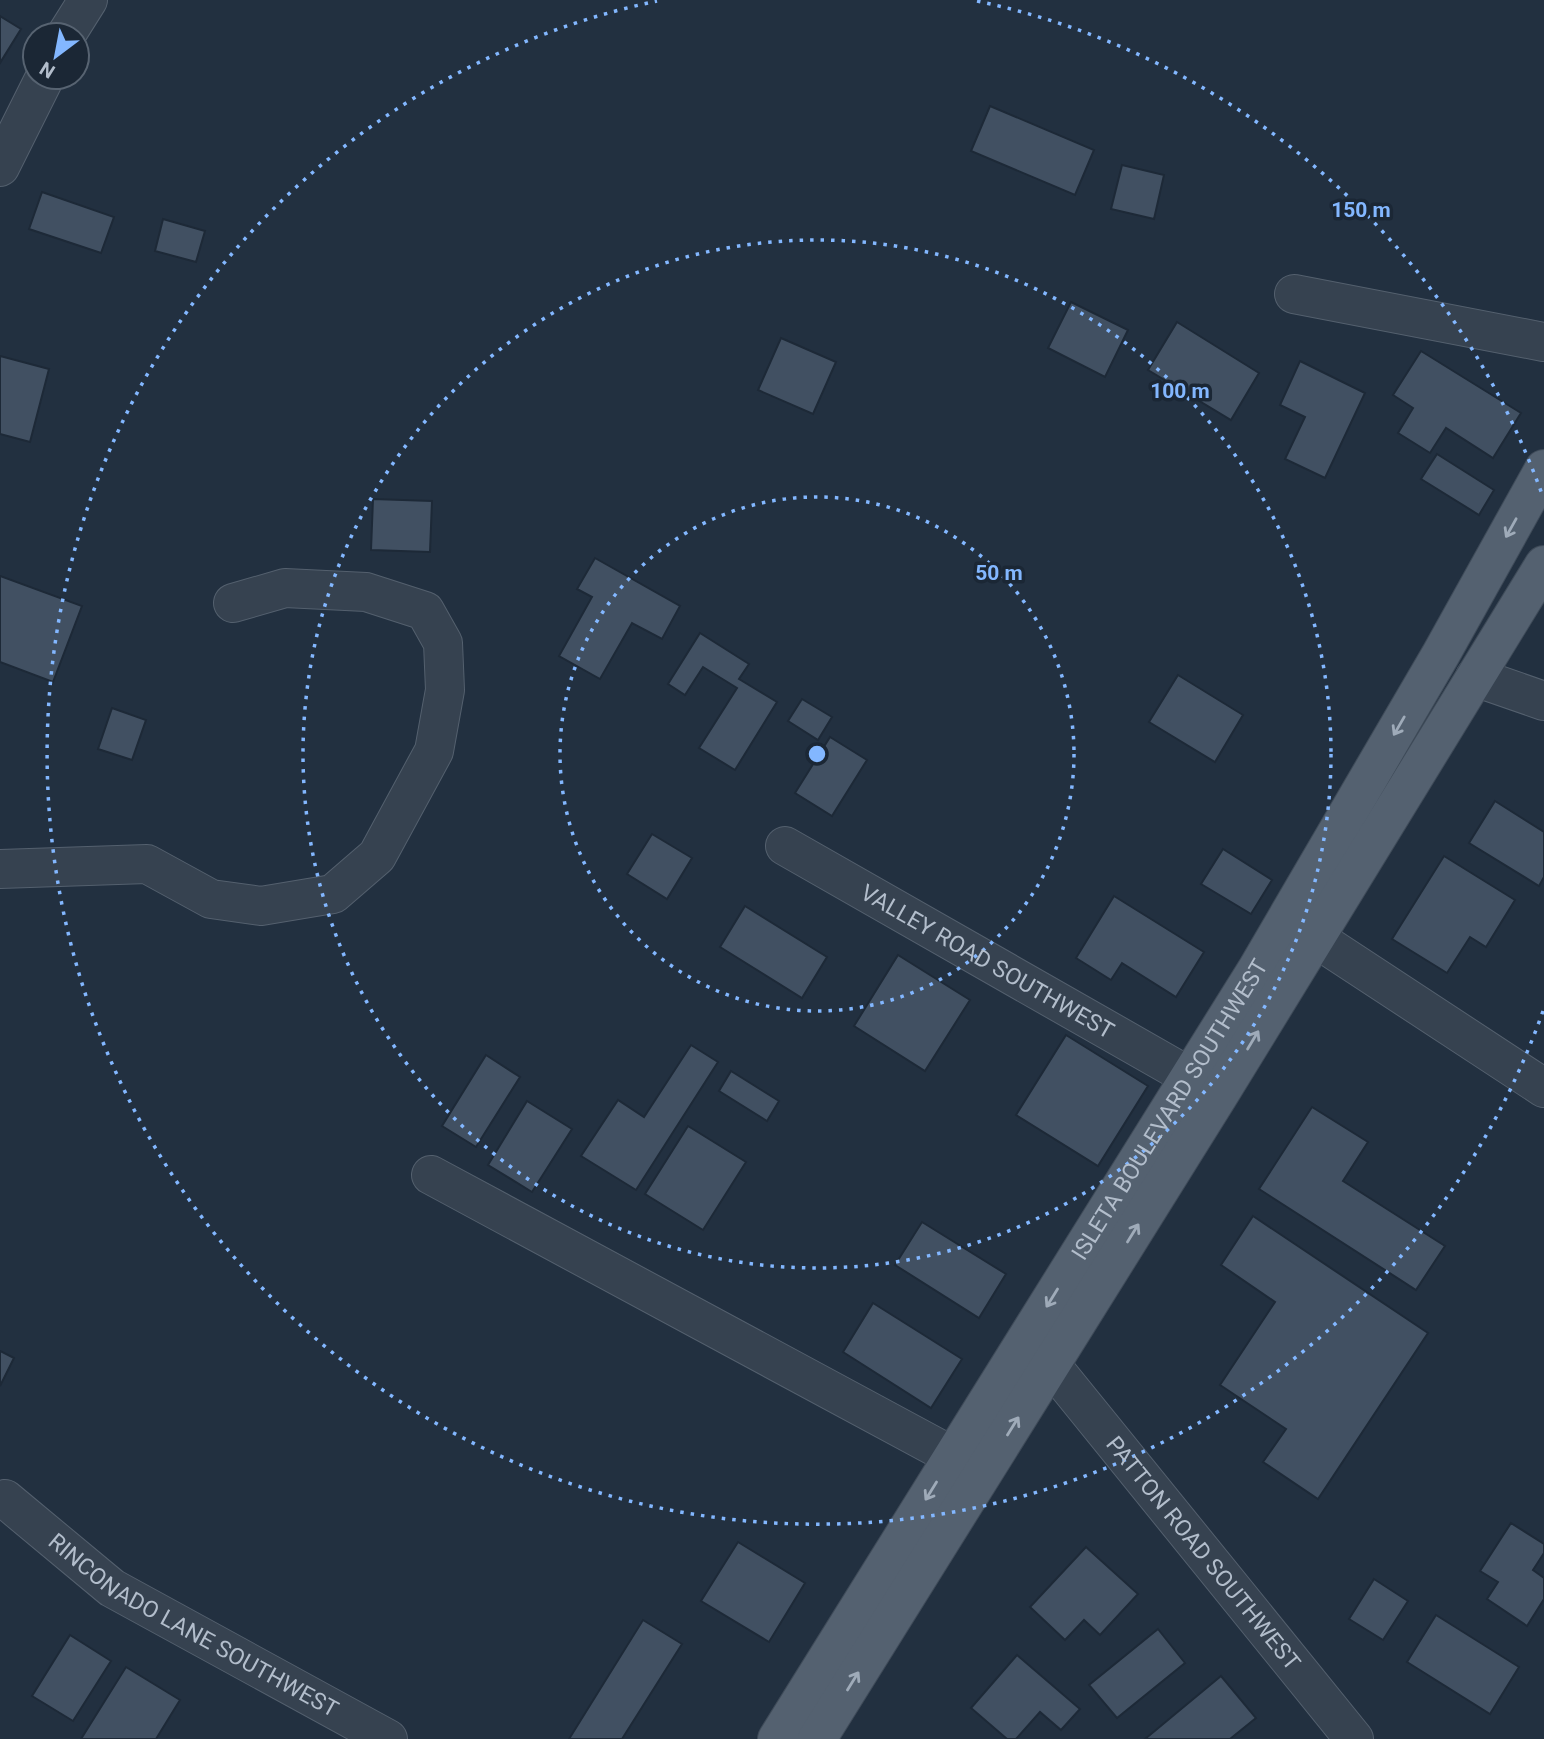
<svg xmlns="http://www.w3.org/2000/svg" width="1544" height="1739" viewBox="0 0 1544 1739" font-family="Roboto,sans-serif">
<style>
.building{fill:#415062;stroke:#1d2937;stroke-width:2}
.lines{fill:none;stroke-linecap:round;stroke-linejoin:round}
.minor-casing{stroke:#54606e;stroke-width:40}
.major-casing{stroke:#3f4b59;stroke-width:40}
.minor{stroke:#364250;stroke-width:38}
.major{stroke:#546170;stroke-width:38}
.oneway{stroke:#9fabb9}
.ring{fill:none;stroke:#83b7ff;stroke-width:3.5;stroke-dasharray:3.5 7}
.labels{text-anchor:middle;stroke-width:7;stroke-linejoin:round;paint-order:stroke}
.street-label{font-size:23px;fill:#b2bdcb;stroke:#1b2735}
.centre{fill:#83b7ff;stroke:#1b2735;stroke-width:3.5}
.ring-label{font-size:21px;text-anchor:middle;font-weight:bold;fill:#83b7ff;stroke:#1b2735;stroke-width:7;stroke-linejoin:round;paint-order:stroke}
</style>
<rect width="100%" height="100%" fill="#223040"/>
<!-- building -->
<g class="building">
<polygon points="0,16 21,29 0,63"/>
<polygon points="990,106 1094,150 1075,195 971,151"/>
<polygon points="1122,165 1164,175 1154,219 1111,209"/>
<polygon points="42,192 114,217 101,253 29,229"/>
<polygon points="163,219 205,231 196,262 155,251"/>
<polygon points="1071,302 1128,330 1105,377 1048,348"/>
<polygon points="1177,322 1259,373 1231,420 1148,370"/>
<polygon points="781,338 836,362 813,414 758,390"/>
<polygon points="1421,351 1521,413 1493,458 1446,428 1430,453 1398,433 1413,408 1393,395"/>
<polygon points="0,356 49,369 30,442 0,434"/>
<polygon points="1300,361 1365,393 1325,478 1285,459 1305,417 1280,405"/>
<polygon points="1437,454 1494,490 1479,515 1421,479"/>
<polygon points="373,499 432,501 430,552 371,550"/>
<polygon points="595,558 680,606 662,639 632,623 600,679 559,656 592,597 577,589"/>
<polygon points="0,576 82,606 53,682 0,662"/>
<polygon points="700,633 749,664 739,679 777,702 735,770 699,748 737,688 703,667 685,695 668,684"/>
<polygon points="1178,675 1243,715 1215,762 1149,722"/>
<polygon points="802,699 832,717 818,740 788,721"/>
<polygon points="112,708 146,720 132,760 98,749"/>
<polygon points="830,737 867,760 832,816 795,793"/>
<polygon points="1495,801 1544,832 1544,877 1539,886 1469,843"/>
<polygon points="652,834 692,858 667,899 627,874"/>
<polygon points="1223,849 1272,880 1251,914 1201,884"/>
<polygon points="1444,856 1515,900 1486,947 1470,937 1447,973 1392,939"/>
<polygon points="1114,896 1204,952 1176,997 1122,963 1111,980 1076,958"/>
<polygon points="745,906 827,957 802,998 720,947"/>
<polygon points="898,955 970,1000 925,1071 854,1026"/>
<polygon points="1066,1035 1148,1086 1098,1166 1016,1115"/>
<polygon points="691,1045 718,1062 636,1190 581,1156 618,1100 644,1117"/>
<polygon points="486,1055 520,1077 476,1147 442,1126"/>
<polygon points="731,1071 779,1101 767,1121 719,1091"/>
<polygon points="527,1101 572,1129 532,1192 488,1165"/>
<polygon points="1312,1107 1368,1142 1343,1181 1445,1246 1416,1290 1259,1189"/>
<polygon points="688,1126 746,1162 703,1230 645,1194"/>
<polygon points="1253,1216 1428,1333 1318,1499 1263,1462 1286,1429 1220,1385 1275,1302 1221,1265"/>
<polygon points="922,1222 1006,1274 979,1318 895,1265"/>
<polygon points="873,1303 962,1359 931,1408 843,1352"/>
<polygon points="0,1351 14,1358 0,1386"/>
<polygon points="1511,1523 1544,1544 1544,1553 1533,1570 1544,1578 1544,1599 1527,1626 1487,1599 1498,1582 1480,1571"/>
<polygon points="738,1542 805,1583 769,1642 701,1601"/>
<polygon points="1086,1547 1138,1594 1100,1635 1084,1620 1065,1640 1030,1607"/>
<polygon points="1374,1579 1408,1601 1383,1640 1349,1619"/>
<polygon points="1436,1615 1519,1667 1490,1714 1407,1662"/>
<polygon points="643,1620 682,1644 622,1739 569,1739"/>
<polygon points="1158,1629 1185,1663 1117,1718 1089,1685"/>
<polygon points="70,1635 111,1661 73,1721 32,1696"/>
<polygon points="1017,1655 1080,1709 1061,1730 1040,1712 1016,1739 1007,1739 971,1708"/>
<polygon points="126,1667 180,1700 156,1739 81,1739"/>
<polygon points="1221,1676 1256,1718 1230,1739 1145,1739"/>
</g>
<g class="lines">
<defs>
<g id="minor">
<polyline points="66,35 88,0"/>
<polyline points="0,167 45,77"/>
<polyline points="1294,294 1544,342"/>
<polyline points="1475,677 1544,701"/>
<path id="s1" d="M785,846L1190,1077"/>
<polyline points="0,869 147,864 211,899 261,906 333,894 377,856 434,751 445,690 443,643 425,611 366,592 285,588 233,603"/>
<polyline points="1288,920 1544,1088"/>
<polyline points="431,1175 982,1472"/>
<path id="s2" d="M1051,1365L1354,1739"/>
<path id="s3" d="M5,1499L112,1588L388,1739"/>
</g>
<g id="major">
<path id="s4" d="M777,1739L1257,969L1441,654L1544,469"/>
<polyline points="817,1739 1219,1095 1544,565"/>
</g>
</defs>
<!-- minor casing -->
<use href="#minor" class="minor-casing"/>
<!-- major casing -->
<use href="#major" class="major-casing"/>
<!-- minor -->
<use href="#minor" class="minor"/>
<!-- major -->
<use href="#major" class="major"/>
</g>
<!-- one-way arrows -->
<defs><path id="oneway-shaft" d="M-6 0H5M1.5-3L5.5 0L1.5 3" fill="none" stroke-width="1.6" stroke-linecap="round" stroke-linejoin="round" transform="scale(1.75)"/></defs>
<g class="oneway">
<use href="#oneway-shaft" transform="translate(1511 528) rotate(119)"/>
<use href="#oneway-shaft" transform="translate(1399 726) rotate(120)"/>
<use href="#oneway-shaft" transform="translate(1253 1040) rotate(-59)"/>
<use href="#oneway-shaft" transform="translate(1133 1233) rotate(-58)"/>
<use href="#oneway-shaft" transform="translate(1052 1298) rotate(122)"/>
<use href="#oneway-shaft" transform="translate(1013 1426) rotate(-58)"/>
<use href="#oneway-shaft" transform="translate(931 1491) rotate(122)"/>
<use href="#oneway-shaft" transform="translate(853 1681) rotate(-58)"/>
</g>
<!-- distance rings -->
<g class="ring">
<circle cx="817" cy="754" r="257"/>
<circle cx="817" cy="754" r="514"/>
<path d="M1543 1011A770 770 0 1 1 657 1M977 1A770 770 0 0 1 1543 497"/>
</g>
<g class="labels">
<!-- street labels -->
<g class="street-label">
<text dy="8" stroke="none"><textPath href="#s1" startOffset="233">VALLEY ROAD SOUTHWEST</textPath></text>
<text dy="8" stroke="none"><textPath href="#s4" startOffset="742">ISLETA BOULEVARD SOUTHWEST</textPath></text>
<text dy="8" stroke="none"><textPath href="#s2" startOffset="242">PATTON ROAD SOUTHWEST</textPath></text>
<text dy="8" stroke="none"><textPath href="#s3" startOffset="228">RINCONADO LANE SOUTHWEST</textPath></text>
</g>
</g>
<circle cx="817" cy="754" r="10" class="centre"/>
<g class="ring-label">
<text x="1361" y="217">150 m</text>
<text x="1180" y="398">100 m</text>
<text x="999" y="580">50 m</text>
</g>
<!-- north arrow -->
<g transform="translate(56 56) rotate(212)"><circle r="33" fill="#1b2735" stroke="#576371" stroke-width="2"/>
<path d="M0-5L12 26L0 18L-12 26Z" fill="#83b7ff"/>
<text y="-10" font-size="19" font-weight="bold" text-anchor="middle" fill="#b2bdcb">N</text>
</g>
</svg>
